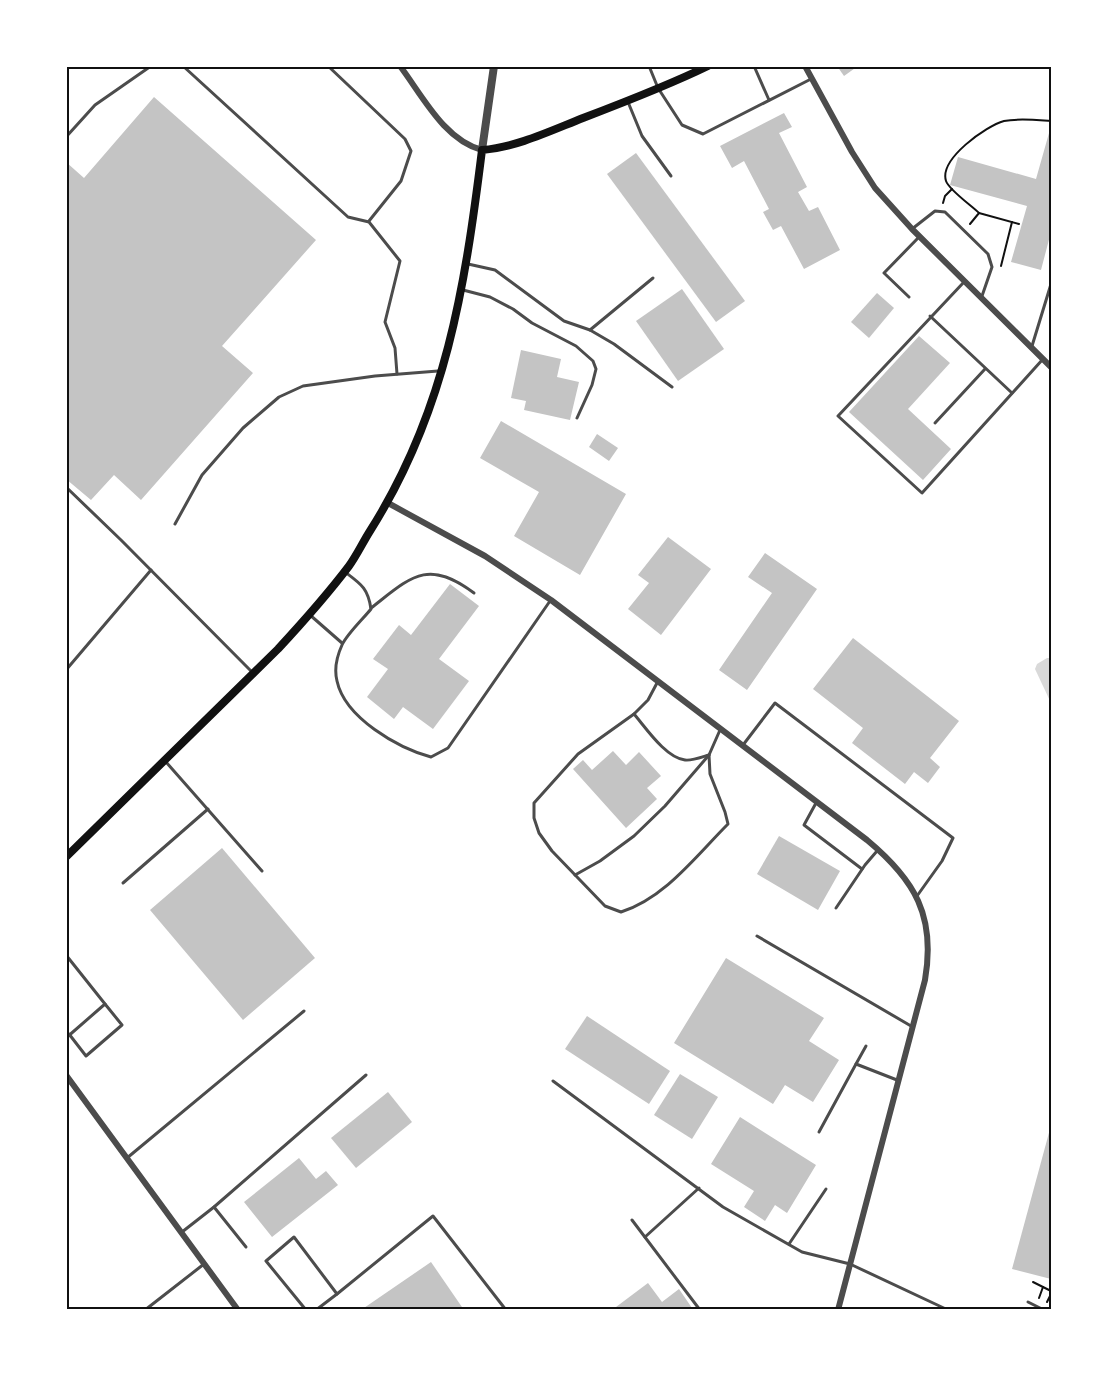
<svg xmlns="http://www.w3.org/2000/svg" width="1117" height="1376" viewBox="0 0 1117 1376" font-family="'Titillium Web',sans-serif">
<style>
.water{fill:#d9d9d9}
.building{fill:#c4c4c4}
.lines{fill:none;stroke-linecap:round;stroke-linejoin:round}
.path{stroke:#111;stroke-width:2}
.service{stroke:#4c4c4c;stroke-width:3}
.minor{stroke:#4c4c4c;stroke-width:6}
.tertiary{stroke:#4c4c4c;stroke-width:8}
.secondary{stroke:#111;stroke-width:8}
.neatline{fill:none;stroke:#111;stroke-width:2}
</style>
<rect width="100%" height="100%" fill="#fff"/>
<!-- water -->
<polygon class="water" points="1047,658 1051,658 1051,703 1035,669 1037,664"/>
<!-- building -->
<g class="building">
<polygon points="837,66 858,66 844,76"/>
<polygon points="154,97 316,240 222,346 253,373 141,500 114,475 91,500 66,479 66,162 84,178"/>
<polygon points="784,113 792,127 779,133 807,187 798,192 809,211 818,207 840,250 804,269 781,226 773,230 763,212 769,209 744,161 732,168 720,146"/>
<polygon points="1051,126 1051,232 1041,270 1011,262 1027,206 950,185 958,157 1036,179"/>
<polygon points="636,153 745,301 716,322 607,174"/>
<polygon points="682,289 724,349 678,381 636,321"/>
<polygon points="877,293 894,308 869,338 851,322"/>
<polygon points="919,336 950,363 908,409 951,449 923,480 849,412"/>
<polygon points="521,350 561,359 557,377 579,382 570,420 524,410 526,401 511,398"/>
<polygon points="501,421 626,494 580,575 514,536 539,492 480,458"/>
<polygon points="597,434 618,448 609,461 589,447"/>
<polygon points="668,537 711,569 661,635 628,609 649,583 638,575"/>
<polygon points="765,553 817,589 747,690 719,670 772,593 748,577"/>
<polygon points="450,584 479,606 439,659 469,681 433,729 403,707 394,719 367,697 388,669 373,659 399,625 411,635"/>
<polygon points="853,638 959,721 930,758 940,767 928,783 914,772 905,784 852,743 863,728 813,689"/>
<polygon points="613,751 626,765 639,752 661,776 647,788 657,799 626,828 573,769 583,760 592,770"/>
<polygon points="779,836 840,871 818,910 757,874"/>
<polygon points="222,848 315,958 243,1020 150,910"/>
<polygon points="726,958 824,1018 809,1041 839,1060 813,1102 785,1085 773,1104 674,1043"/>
<polygon points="587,1016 670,1071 649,1104 565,1049"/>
<polygon points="680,1074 718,1097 692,1139 654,1115"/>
<polygon points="388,1092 412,1122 356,1168 331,1138"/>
<polygon points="740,1117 816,1165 787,1213 775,1205 765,1221 744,1207 754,1191 711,1164"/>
<polygon points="1050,1129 1051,1129 1051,1279 1012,1269"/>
<polygon points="299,1158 316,1179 326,1171 338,1185 272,1237 244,1202"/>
<polygon points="431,1262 464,1310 361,1310"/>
<polygon points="648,1283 662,1302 679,1289 692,1308 689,1310 612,1310"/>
</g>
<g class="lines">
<!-- path -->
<g class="path">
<polyline points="943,203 945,196 952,189"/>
<polyline points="979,213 1019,224"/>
<path d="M970,224L979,213C972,206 949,190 946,181C939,159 986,126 1004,121C1019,118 1036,120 1051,121"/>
<polyline points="1001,266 1012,222"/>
<polyline points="1033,1282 1051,1291"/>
<polyline points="1039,1298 1043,1287"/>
<polyline points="1047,1302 1051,1294"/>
</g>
<!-- service -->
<g class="service">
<polyline points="183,66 348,217 369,222 400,261 385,322 395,348 397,374"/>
<polyline points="328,66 405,139 411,151 401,181 369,221"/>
<polyline points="649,66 658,88 682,125 703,134 811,79"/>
<polyline points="754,66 769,100"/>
<polyline points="66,68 69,66"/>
<polyline points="628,102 642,136 671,176"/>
<polyline points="66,137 95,105 151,66"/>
<polyline points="912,229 935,211 945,212 988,254 992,267 982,296"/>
<polyline points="468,264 495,270 564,321 590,330 614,344 672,387"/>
<polyline points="964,282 838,416 922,493 1043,359"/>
<polyline points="463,290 490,297 513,309 532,323 576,346 593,361 596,369 592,385 577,418"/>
<polyline points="909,297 884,273 919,237"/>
<polyline points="930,316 1012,393"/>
<polyline points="590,330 653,278"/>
<polyline points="1032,346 1051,284"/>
<polyline points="935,423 985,369"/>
<polyline points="66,487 121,540 252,672"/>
<polyline points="175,524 202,475 243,428 279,397 303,386 375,376 438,371"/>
<path d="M345,572C361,584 368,588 371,609C363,619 347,634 342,645C337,656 334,669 337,681C345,718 398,748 431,757L448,748L550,601"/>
<path d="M371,608C411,577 427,558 474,593"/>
<polyline points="310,615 342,643"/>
<polyline points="66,670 151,570"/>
<path d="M657,683L648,700L634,714L578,754L534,803V818L539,833L552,851L605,906L621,912C665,898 696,856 728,824L725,812L710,774L709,755"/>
<path d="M634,714C646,728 666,758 685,760C692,761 702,757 709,755"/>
<polyline points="743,745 775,703 953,838 942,861 917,896"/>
<polyline points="166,762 262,871"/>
<polyline points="816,803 804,825 862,869"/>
<polyline points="575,875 600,861 634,836 665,806 709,755 720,730"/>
<polyline points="123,883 208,809"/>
<polyline points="836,908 865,865 877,851"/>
<polyline points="757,936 911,1026"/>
<polyline points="66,955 105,1004 66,1038"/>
<polyline points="69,1034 86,1056 122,1025 105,1004"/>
<polyline points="856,1064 866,1046"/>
<polyline points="553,1081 723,1207 802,1252 850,1264 948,1310"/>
<polyline points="819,1132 856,1064 897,1080"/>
<polyline points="127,1158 304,1011"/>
<polyline points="214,1207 246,1247"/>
<polyline points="632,1220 700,1310"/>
<polyline points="182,1232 214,1207 366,1075"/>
<polyline points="645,1237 699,1188"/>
<polyline points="789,1244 826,1189"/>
<polyline points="337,1294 433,1216 506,1310"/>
<polyline points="1028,1302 1044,1310"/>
<polyline points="145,1310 204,1264"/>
<polyline points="306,1310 266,1261 294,1237 337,1294 316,1310"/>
</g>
<!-- minor -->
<g class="minor">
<path d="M400,66C422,95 444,140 482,150"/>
<polyline points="805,66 852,152 875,188 912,229 1051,367"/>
<path d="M388,503L485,556L551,600L867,840C915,880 936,916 925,980L838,1310"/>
<polyline points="66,1075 238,1310"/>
</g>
<!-- tertiary -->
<polyline class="tertiary" points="482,150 494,66"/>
<!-- secondary -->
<path class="secondary" d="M66,857L278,649C303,622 327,595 349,566C357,555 363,542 370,531C446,411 465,287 482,150C517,147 550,131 583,118C625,102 667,86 708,66"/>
</g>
<!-- border -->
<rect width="1117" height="1376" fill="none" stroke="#ffffff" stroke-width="135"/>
<rect x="68" y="68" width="982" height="1240" class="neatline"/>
</svg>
